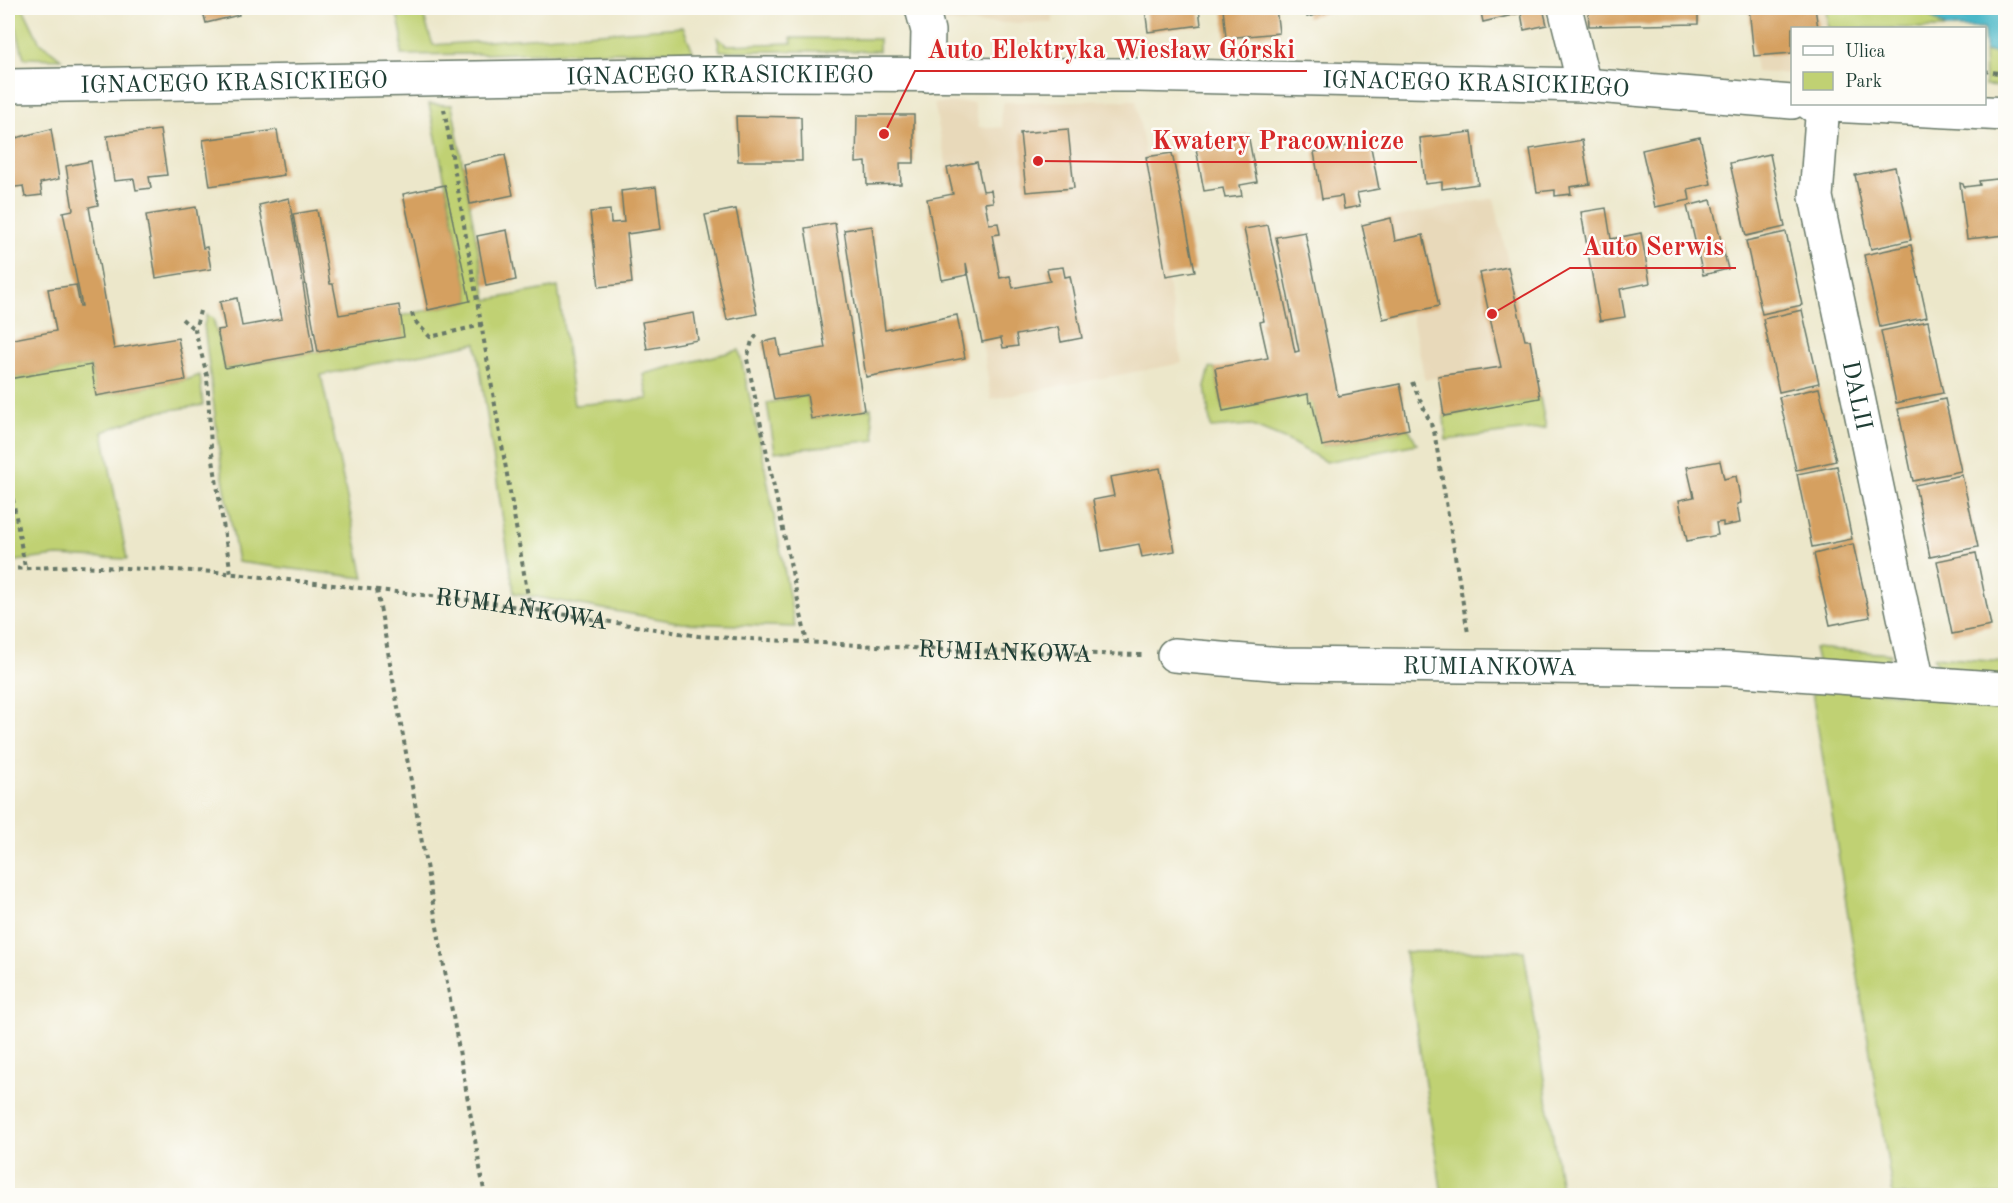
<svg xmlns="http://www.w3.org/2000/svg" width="2013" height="1203" viewBox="0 0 2013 1203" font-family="'Old Standard TT',serif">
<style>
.built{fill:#e8d9ba}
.green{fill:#c0d173;stroke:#708754;stroke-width:1.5}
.water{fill:#4cb8c8;stroke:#367a7e;stroke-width:1.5}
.building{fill:#d5a060}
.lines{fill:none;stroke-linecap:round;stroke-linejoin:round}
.minor-casing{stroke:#677868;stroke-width:36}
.path{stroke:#677868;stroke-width:4;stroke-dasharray:4.5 4.5;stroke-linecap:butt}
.minor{stroke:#fff;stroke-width:33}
.labels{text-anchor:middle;stroke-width:5;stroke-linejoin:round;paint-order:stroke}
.street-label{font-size:24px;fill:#1f3d34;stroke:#fdfcf7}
.leader{fill:none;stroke:#d62828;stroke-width:2}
.callout-dot{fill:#d62828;stroke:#fdfcf7;stroke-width:2}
.callout-label{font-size:26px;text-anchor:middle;font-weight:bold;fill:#d62828;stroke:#fdfcf7;stroke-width:5;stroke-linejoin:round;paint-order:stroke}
</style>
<rect width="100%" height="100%" fill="#fdfcf7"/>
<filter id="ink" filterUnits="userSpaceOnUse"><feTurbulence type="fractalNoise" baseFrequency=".0167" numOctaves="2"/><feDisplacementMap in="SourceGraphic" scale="12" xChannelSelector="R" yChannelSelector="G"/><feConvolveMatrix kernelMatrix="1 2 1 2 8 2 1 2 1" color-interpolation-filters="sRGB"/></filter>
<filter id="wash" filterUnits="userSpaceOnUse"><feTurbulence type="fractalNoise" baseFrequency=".008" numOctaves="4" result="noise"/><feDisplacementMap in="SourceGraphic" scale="24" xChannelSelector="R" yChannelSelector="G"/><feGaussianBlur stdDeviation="1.35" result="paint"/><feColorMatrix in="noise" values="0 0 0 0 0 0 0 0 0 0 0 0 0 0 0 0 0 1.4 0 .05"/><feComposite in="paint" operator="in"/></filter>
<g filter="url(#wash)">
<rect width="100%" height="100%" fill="#ece7ca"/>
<!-- built -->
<g class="built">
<polygon points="934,8 1053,8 1053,23 938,23"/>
<polygon points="1749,8 1826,8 1828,28 1792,28 1792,74 1756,72"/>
<polygon points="1136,100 1182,363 991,399 982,342 934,103 974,102 979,127 991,128 1002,127 1001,112 1004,102"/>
<polygon points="1494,198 1525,340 1530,340 1540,398 1444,416 1438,377 1425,380 1391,218"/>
</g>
<!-- green -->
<g class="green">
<polygon points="11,8 23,8 39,41 61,59 24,58"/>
<polygon points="396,8 421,8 433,45 683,27 693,51 401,55 402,36"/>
<polygon points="1826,8 1919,8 1946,28 1828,28"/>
<polygon points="717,37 727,45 792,43 791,38 879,39 879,51 720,51"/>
<polygon points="1984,51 2005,55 2005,87 1985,86"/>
<polygon points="429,104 452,105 487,300 558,287 574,405 648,399 643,374 739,350 762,452 795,627 682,623 514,593 476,343 321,375 364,578 238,562 222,472 204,325 207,315 213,318 225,368 404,337 400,316 470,301"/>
<polygon points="90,365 97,396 186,380 200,375 203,405 151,413 103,432 127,559 57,556 8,562 8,379"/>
<polygon points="1210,368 1215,368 1223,410 1308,394 1309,402 1312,402 1322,446 1409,429 1417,444 1326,462 1289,441 1250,425 1211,428 1205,386"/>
<polygon points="807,395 811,419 871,408 875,440 775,452 767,403"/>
<polygon points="1540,398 1546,428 1446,440 1444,416"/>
<polygon points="1814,648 1891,654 1883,670 1818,666"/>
<polygon points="1933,657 2005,662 2005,679 1942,675"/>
<polygon points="1811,685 2005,703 2005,1195 1893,1195"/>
<polygon points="1524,951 1562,1195 1442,1195 1405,952"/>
</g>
<!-- water -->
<polygon class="water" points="1919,8 2005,8 2005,55 1985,51 1984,28 1946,28"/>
<g id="blocks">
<!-- building -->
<g class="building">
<polygon points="202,8 237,8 239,15 206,23"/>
<polygon points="707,8 723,8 723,9 708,11"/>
<polygon points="1145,8 1199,8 1201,25 1148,32"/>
<polygon points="1223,8 1276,8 1279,33 1226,38"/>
<polygon points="1305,8 1330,8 1331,11 1307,17"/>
<polygon points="1480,8 1543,8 1547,25 1524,30 1521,13 1483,22"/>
<polygon points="1588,8 1698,8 1698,24 1589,26"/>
<polygon points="1749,8 1815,8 1818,28 1792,28 1792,53 1754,56"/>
<polygon points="857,115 914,115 914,163 900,163 901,184 867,185 866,162 856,163"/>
<polygon points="736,116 801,117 802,161 738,161"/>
<polygon points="51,129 59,179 40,183 42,195 25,197 23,186 8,188 8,140"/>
<polygon points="1068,129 1074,188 1026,192 1020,133"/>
<polygon points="160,130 167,175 149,177 151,188 136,190 134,179 114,181 107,136"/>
<polygon points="277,130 284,175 210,186 203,140"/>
<polygon points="1472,132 1478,184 1442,189 1442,182 1425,184 1420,138"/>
<polygon points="1248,134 1257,182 1240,185 1242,196 1225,198 1223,188 1204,191 1195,143"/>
<polygon points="1700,137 1711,184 1688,189 1690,200 1655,207 1642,150"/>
<polygon points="1582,140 1590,184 1570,187 1571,194 1555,196 1555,190 1537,192 1530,149"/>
<polygon points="1370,142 1379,189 1357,193 1360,206 1344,209 1342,196 1322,199 1314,152"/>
<polygon points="1172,153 1195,271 1166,276 1146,157"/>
<polygon points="1770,154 1785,227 1746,236 1730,163"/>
<polygon points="505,155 513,195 470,204 463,164"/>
<polygon points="91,161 98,205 89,207 114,349 178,338 186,380 96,396 91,365 8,379 8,340 56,331 48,289 76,285 80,306 82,306 63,212 73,210 66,166"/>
<polygon points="977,162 983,191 991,190 993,202 985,203 989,224 998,223 1000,234 992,235 1000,278 1010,276 1013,288 1050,281 1047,269 1063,267 1065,277 1070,276 1082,338 1061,342 1058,327 1016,335 1018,346 1003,348 1001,338 982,342 966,263 967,275 942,280 927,199 953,194 947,168"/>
<polygon points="1895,167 1911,240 1871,249 1855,175"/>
<polygon points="2006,178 2006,235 1967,239 1960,183 1963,184 1964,187 1980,185 1979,181"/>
<polygon points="445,185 470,301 428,310 403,194"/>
<polygon points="656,187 661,229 627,234 632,283 599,287 590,212 610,210 611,223 624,222 621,191"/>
<polygon points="289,198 314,352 225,368 217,330 225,329 220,302 237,298 242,326 282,319 259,205"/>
<polygon points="1711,200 1728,269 1703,275 1687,206"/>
<polygon points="196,207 203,248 207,247 211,269 156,278 146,215"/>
<polygon points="1606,208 1611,239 1641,233 1650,283 1620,289 1625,317 1600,321 1581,212"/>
<polygon points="736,209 757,314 727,320 705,215"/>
<polygon points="317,210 330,284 333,284 339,315 399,305 404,337 318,352 293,214"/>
<polygon points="1391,218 1395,241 1423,235 1439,306 1383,319 1362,225"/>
<polygon points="835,223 864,410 811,419 807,395 774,400 763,342 777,339 780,356 825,348 805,228"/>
<polygon points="1268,225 1295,352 1299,351 1276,237 1305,232 1338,396 1400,384 1409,429 1322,446 1312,402 1309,403 1308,394 1223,411 1215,368 1268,358 1260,322 1264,321 1244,229"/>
<polygon points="872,226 885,330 957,315 965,358 866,377 844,230"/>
<polygon points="507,230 516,280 486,286 477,236"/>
<polygon points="1786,232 1802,305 1762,314 1746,241"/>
<polygon points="1911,245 1927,317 1880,327 1864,255"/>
<polygon points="1508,267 1525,340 1530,340 1540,398 1444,416 1438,376 1501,367 1480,273"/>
<polygon points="1802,310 1819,383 1779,392 1763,319"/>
<polygon points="694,313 698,340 647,349 642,322"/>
<polygon points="1928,321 1943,393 1896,403 1881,331"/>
<polygon points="1819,388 1836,461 1796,470 1779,397"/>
<polygon points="1945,399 1961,471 1913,481 1898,409"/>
<polygon points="1720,461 1724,479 1736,476 1741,503 1737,504 1740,523 1723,526 1723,522 1716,523 1718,535 1687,541 1679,500 1694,497 1687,467"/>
<polygon points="1837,466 1852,539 1812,547 1797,474"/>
<polygon points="1160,468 1175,551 1142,557 1139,544 1102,551 1093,500 1114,496 1110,477"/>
<polygon points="1962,475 1978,547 1930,557 1915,485"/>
<polygon points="1853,544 1870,617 1830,625 1814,554"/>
<polygon points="1976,553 1991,626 1952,634 1937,561"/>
</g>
</g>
</g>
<g filter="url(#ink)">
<use href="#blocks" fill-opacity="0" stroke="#677868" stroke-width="1.5"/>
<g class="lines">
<defs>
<g id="minor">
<polyline points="922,8 928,31 927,75"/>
<polyline points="1565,8 1584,85"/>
<path id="s2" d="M8,86L708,74L1137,75L1584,85L1792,102"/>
<polyline points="1811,104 2006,114"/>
<path id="s3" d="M1823,104L1816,197L1918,683"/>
<path id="s4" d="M1174,655L1282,664L1727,669L2006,689"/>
</g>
</defs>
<!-- minor casing -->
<use href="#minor" class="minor-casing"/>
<!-- path -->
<g class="path">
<polyline points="8,33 12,53"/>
<polyline points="1984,71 2006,74"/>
<polyline points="444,109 530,608"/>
<polyline points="200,311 195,330 207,375 211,447 231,574"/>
<polyline points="412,313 414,320 430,337 482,325"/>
<polyline points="182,319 195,330"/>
<polyline points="757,335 752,341 747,359 807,643"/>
<polyline points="1412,382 1434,431 1468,633"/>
<polyline points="8,472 25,567"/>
<path id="s1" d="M8,569L77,566L217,572L486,602L698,636L967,651L1142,655"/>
<polyline points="377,590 485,1196"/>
</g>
<!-- minor -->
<use href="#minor" class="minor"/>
</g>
</g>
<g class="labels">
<!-- street labels -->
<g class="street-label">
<text dy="8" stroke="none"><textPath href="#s2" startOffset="712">IGNACEGO KRASICKIEGO</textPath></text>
<text dy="8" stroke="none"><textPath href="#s2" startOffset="226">IGNACEGO KRASICKIEGO</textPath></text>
<text dy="8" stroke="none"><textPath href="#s2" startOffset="1468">IGNACEGO KRASICKIEGO</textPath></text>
<text dy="8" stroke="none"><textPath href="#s3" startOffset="296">DALII</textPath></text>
<text dy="8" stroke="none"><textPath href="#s1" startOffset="516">RUMIANKOWA</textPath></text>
<text dy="8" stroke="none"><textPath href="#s1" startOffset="1002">RUMIANKOWA</textPath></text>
<text dy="8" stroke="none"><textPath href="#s4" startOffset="316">RUMIANKOWA</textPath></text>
</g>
</g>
<!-- callouts -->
<path class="leader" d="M884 134L915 71H1307M1038 161L1140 162H1417M1492 314L1570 268H1736"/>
<g class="callout-dot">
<circle cx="884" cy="134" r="6"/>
<circle cx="1038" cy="161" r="6"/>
<circle cx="1492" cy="314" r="6"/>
</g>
<g class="callout-label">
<text x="1111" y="58">Auto Elektryka Wiesław Górski</text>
<text x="1278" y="149">Kwatery Pracownicze</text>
<text x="1653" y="255">Auto Serwis</text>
</g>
<!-- margin -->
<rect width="2013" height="1203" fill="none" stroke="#fdfcf7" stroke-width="30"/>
<!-- legend -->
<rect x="1791" y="27" width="195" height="78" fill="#fdfcf7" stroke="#a4b0a9" stroke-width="1.5"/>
<rect x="1803" y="46" width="30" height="9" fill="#ffffff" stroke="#a4b0a9" stroke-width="1.5"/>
<text x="1845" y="57" font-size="18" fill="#1f3d34">Ulica</text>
<rect x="1803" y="72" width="30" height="18" fill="#c0d173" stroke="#a4b0a9" stroke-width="1.5"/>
<text x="1845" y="87" font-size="18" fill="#1f3d34">Park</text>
</svg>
